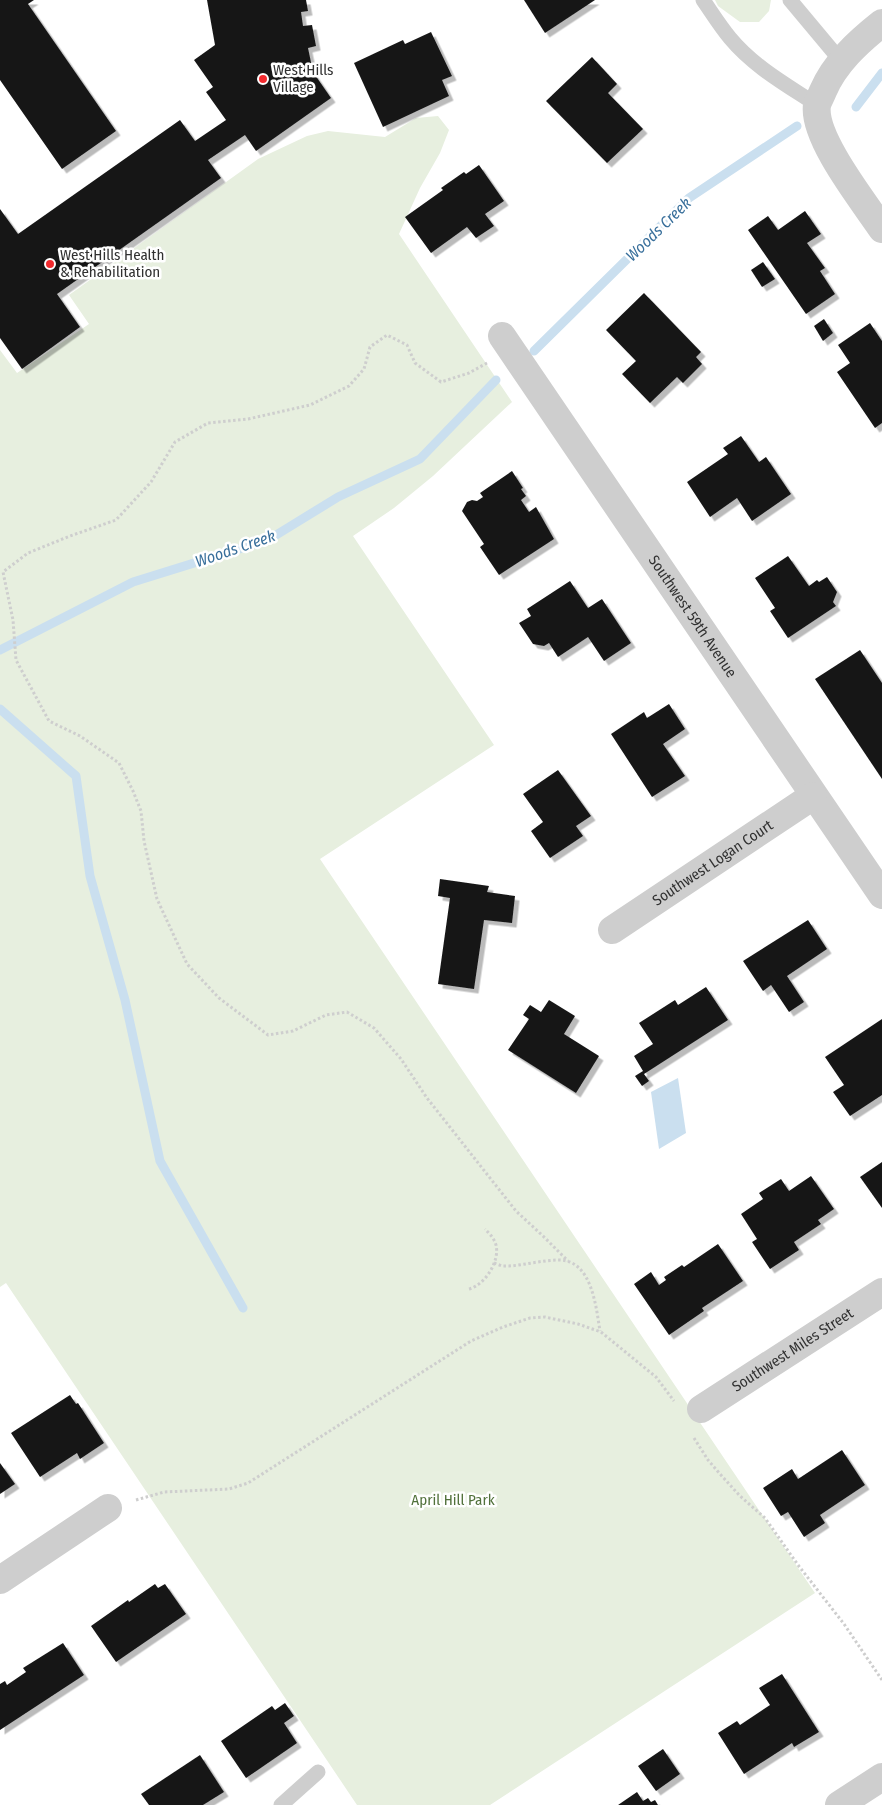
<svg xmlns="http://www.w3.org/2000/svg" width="882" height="1805" viewBox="0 0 882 1805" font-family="'Fira Sans Condensed',sans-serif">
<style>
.green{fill:#e7efdf}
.water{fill:#cadfef}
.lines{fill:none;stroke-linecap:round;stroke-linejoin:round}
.stream{stroke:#cadfef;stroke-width:9}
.building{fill:#181818;filter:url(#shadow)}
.path{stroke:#cecece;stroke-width:3;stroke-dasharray:2.5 2.5;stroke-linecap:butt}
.lane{stroke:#cecece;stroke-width:15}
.street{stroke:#cecece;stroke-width:28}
.poi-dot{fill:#f22a2e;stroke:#fff;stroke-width:2}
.labels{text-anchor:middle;stroke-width:5;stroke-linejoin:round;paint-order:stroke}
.poi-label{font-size:15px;fill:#313131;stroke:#fff;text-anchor:start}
.street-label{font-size:15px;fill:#313131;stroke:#fff}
.park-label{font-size:15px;fill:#51713b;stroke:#fff}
.water-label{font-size:16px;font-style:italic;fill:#386f9b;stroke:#fff}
</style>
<defs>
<filter id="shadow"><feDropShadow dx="4.5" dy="4.5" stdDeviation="0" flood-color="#0004"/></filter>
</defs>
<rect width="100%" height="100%" fill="#fff"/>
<!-- green -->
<g class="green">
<polygon points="715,0 771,0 769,11 759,22 740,22 718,6"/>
<polygon points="438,116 449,130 440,153 420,188 399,234 512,402 433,476 394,508 353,536 494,745 320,859 815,1593 490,1805 357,1805 6,1283 0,1287 0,350 17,373 89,324 69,295 258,159 307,136 328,131 385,137 416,118"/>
</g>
<!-- water -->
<polygon class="water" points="678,1078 686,1133 659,1149 651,1092"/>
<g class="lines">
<!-- stream -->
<g class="stream">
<polyline points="856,107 882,73"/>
<polyline points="534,351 689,198 797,126"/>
<polyline points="0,650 133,582 268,540 338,497 420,459 496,380"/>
<polyline points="0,709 76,776 90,876 125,1000 160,1161 243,1308"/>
</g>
</g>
<!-- building -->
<g class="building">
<polygon points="0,0 34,0 28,4 116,131 62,169 0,80"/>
<polygon points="207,0 306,0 308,11 301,12 303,26 312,25 316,46 308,48 313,72 331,98 256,151 245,135 208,160 221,178 57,294 80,327 22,369 0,338 0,209 18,234 180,120 195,141 226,120 206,92 213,87 194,60 215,45"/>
<polygon points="524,0 595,0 545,33"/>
<polygon points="431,32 452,76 442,80 449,96 383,127 354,63 403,40 405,44"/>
<polygon points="592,57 617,84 608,93 643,129 607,163 546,101"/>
<polygon points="479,165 504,201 485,214 494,226 476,238 467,227 431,253 405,217 443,190 441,188 464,172 466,174"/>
<polygon points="805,211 821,234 807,243 825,268 820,271 835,294 806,314 748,230 768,216 778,230"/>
<polygon points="763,262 775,279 762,287 751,270"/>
<polygon points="644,293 701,352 696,357 702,364 683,383 677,377 650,403 622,374 636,361 606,330"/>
<polygon points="824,319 833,333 823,341 814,326"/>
<polygon points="870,323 882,341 882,423 875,428 837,372 850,363 838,345"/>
<polygon points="741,436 759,462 766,457 791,494 752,521 737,498 710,517 687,482 728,454 723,448"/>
<polygon points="512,471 523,488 521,489 526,496 521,500 529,512 536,507 554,539 499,575 480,547 484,544 462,511 467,502 472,500 477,501 483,497 480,493"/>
<polygon points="788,556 809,586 817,580 819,582 827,577 837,592 833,602 836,606 788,638 770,611 775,608 755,578"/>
<polygon points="570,581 588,608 602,599 631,643 604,661 588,637 558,657 549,643 544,646 533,644 519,623 531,616 527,609"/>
<polygon points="860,650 882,683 882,779 815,679"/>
<polygon points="669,704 685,729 663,744 685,776 652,797 611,734 644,712 647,718"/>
<polygon points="558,770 591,816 576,826 583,836 550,858 531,831 543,822 523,794"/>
<polygon points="440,879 489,886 487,892 515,896 512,923 484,920 474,989 438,984 450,898 438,896"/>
<polygon points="808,920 827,949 787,976 804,1002 789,1012 771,985 763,991 743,961"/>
<polygon points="706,987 728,1020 644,1074 649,1081 642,1086 635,1076 643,1071 634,1056 653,1044 639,1023 675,1000 678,1005"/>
<polygon points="549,1000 575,1016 564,1034 599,1056 576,1093 508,1050 529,1019 523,1015 530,1005 541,1012"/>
<polygon points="882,1019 882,1095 850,1116 833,1092 844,1085 825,1057"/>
<polygon points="882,1162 882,1208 860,1177"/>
<polygon points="811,1176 834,1209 818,1220 821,1224 794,1242 799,1250 770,1269 752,1242 757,1239 741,1214 763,1199 759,1193 781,1179 789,1191"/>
<polygon points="718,1244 743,1281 702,1308 704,1311 669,1335 634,1284 651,1272 659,1285 666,1280 664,1277 682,1265 684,1267"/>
<polygon points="70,1395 76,1404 78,1403 104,1443 80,1459 77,1453 40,1477 11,1433"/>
<polygon points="842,1450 865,1485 820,1515 825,1523 804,1537 788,1512 781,1516 763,1488 792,1469 798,1479"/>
<polygon points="0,1463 15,1484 0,1494"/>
<polygon points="155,1584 158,1588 165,1584 186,1614 116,1662 91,1626 128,1600 129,1602"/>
<polygon points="63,1643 84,1675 0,1730 0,1684 5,1681 7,1685 26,1672 23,1668"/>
<polygon points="782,1674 819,1732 794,1747 792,1743 744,1774 718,1733 737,1721 740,1725 770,1705 759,1688"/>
<polygon points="285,1703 294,1716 284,1723 297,1743 246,1778 221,1741 272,1706 275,1710"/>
<polygon points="663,1749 680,1774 656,1791 638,1766"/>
<polygon points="200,1755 224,1792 203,1805 149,1805 141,1794"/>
<polygon points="637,1792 643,1801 648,1798 651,1802 655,1800 658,1805 618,1805"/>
</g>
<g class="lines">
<!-- path -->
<g class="path">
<polyline points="487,363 469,373 441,382 415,363 407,345 387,335 370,347 364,369 349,386 310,405 248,419 208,423 175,442 151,482 116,520 70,536 28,553 3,572 13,620 16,660 49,721 80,736 119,763 133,791 141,811 144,841 157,899 187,964 219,998 268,1035 293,1031 326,1015 347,1012 374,1028 401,1059 427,1098 516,1211 543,1236 568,1261"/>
<path d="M494,1263L502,1266H509C525,1265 543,1260 559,1260C592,1260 596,1307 600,1331"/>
<path d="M469,1289C485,1285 500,1261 496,1245C494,1238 489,1233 485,1229"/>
<polyline points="694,1438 708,1460 720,1474 740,1496 765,1518 798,1565 844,1624 882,1680"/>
<polyline points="136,1500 164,1492 229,1489 248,1483 471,1341 503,1327 530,1318 545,1317 578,1324 601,1332 656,1377 674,1401"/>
</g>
<!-- lane -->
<g class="lane">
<path d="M703,0C712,13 720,26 730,38C754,67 787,85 817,105"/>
<polyline points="790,0 841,61"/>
<polyline points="281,1805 318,1772"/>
</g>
<!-- street -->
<g class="street">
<path d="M882,23C858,42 835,63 823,91C821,96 818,101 817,105C812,137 864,202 882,229"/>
<path id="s1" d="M502,336L882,895"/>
<path id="s2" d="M612,930L813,796"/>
<path id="s3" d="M701,1409L882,1292"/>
<polyline points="0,1580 108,1508"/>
<polyline points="839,1805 882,1777"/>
</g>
</g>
<!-- markers -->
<g class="poi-dot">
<circle cx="263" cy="79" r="5"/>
<circle cx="50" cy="264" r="5"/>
</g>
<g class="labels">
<!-- poi labels -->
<g class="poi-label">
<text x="273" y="75">West Hills<tspan x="273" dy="17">Village</tspan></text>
<text x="60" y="260">West Hills Health<tspan x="60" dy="17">&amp; Rehabilitation</tspan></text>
</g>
<!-- street labels -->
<g class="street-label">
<text dy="5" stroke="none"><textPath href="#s1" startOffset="339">Southwest 59th Avenue</textPath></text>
<text dy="5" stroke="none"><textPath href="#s2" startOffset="121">Southwest Logan Court</textPath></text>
<text dy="5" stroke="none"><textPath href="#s3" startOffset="109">Southwest Miles Street</textPath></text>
</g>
<!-- park labels -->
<g class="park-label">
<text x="453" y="1505">April Hill Park</text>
</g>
<!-- water labels -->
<g class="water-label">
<text transform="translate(658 229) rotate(-44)" y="6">Woods Creek</text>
<text transform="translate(235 548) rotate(-19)" y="6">Woods Creek</text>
</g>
</g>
</svg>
